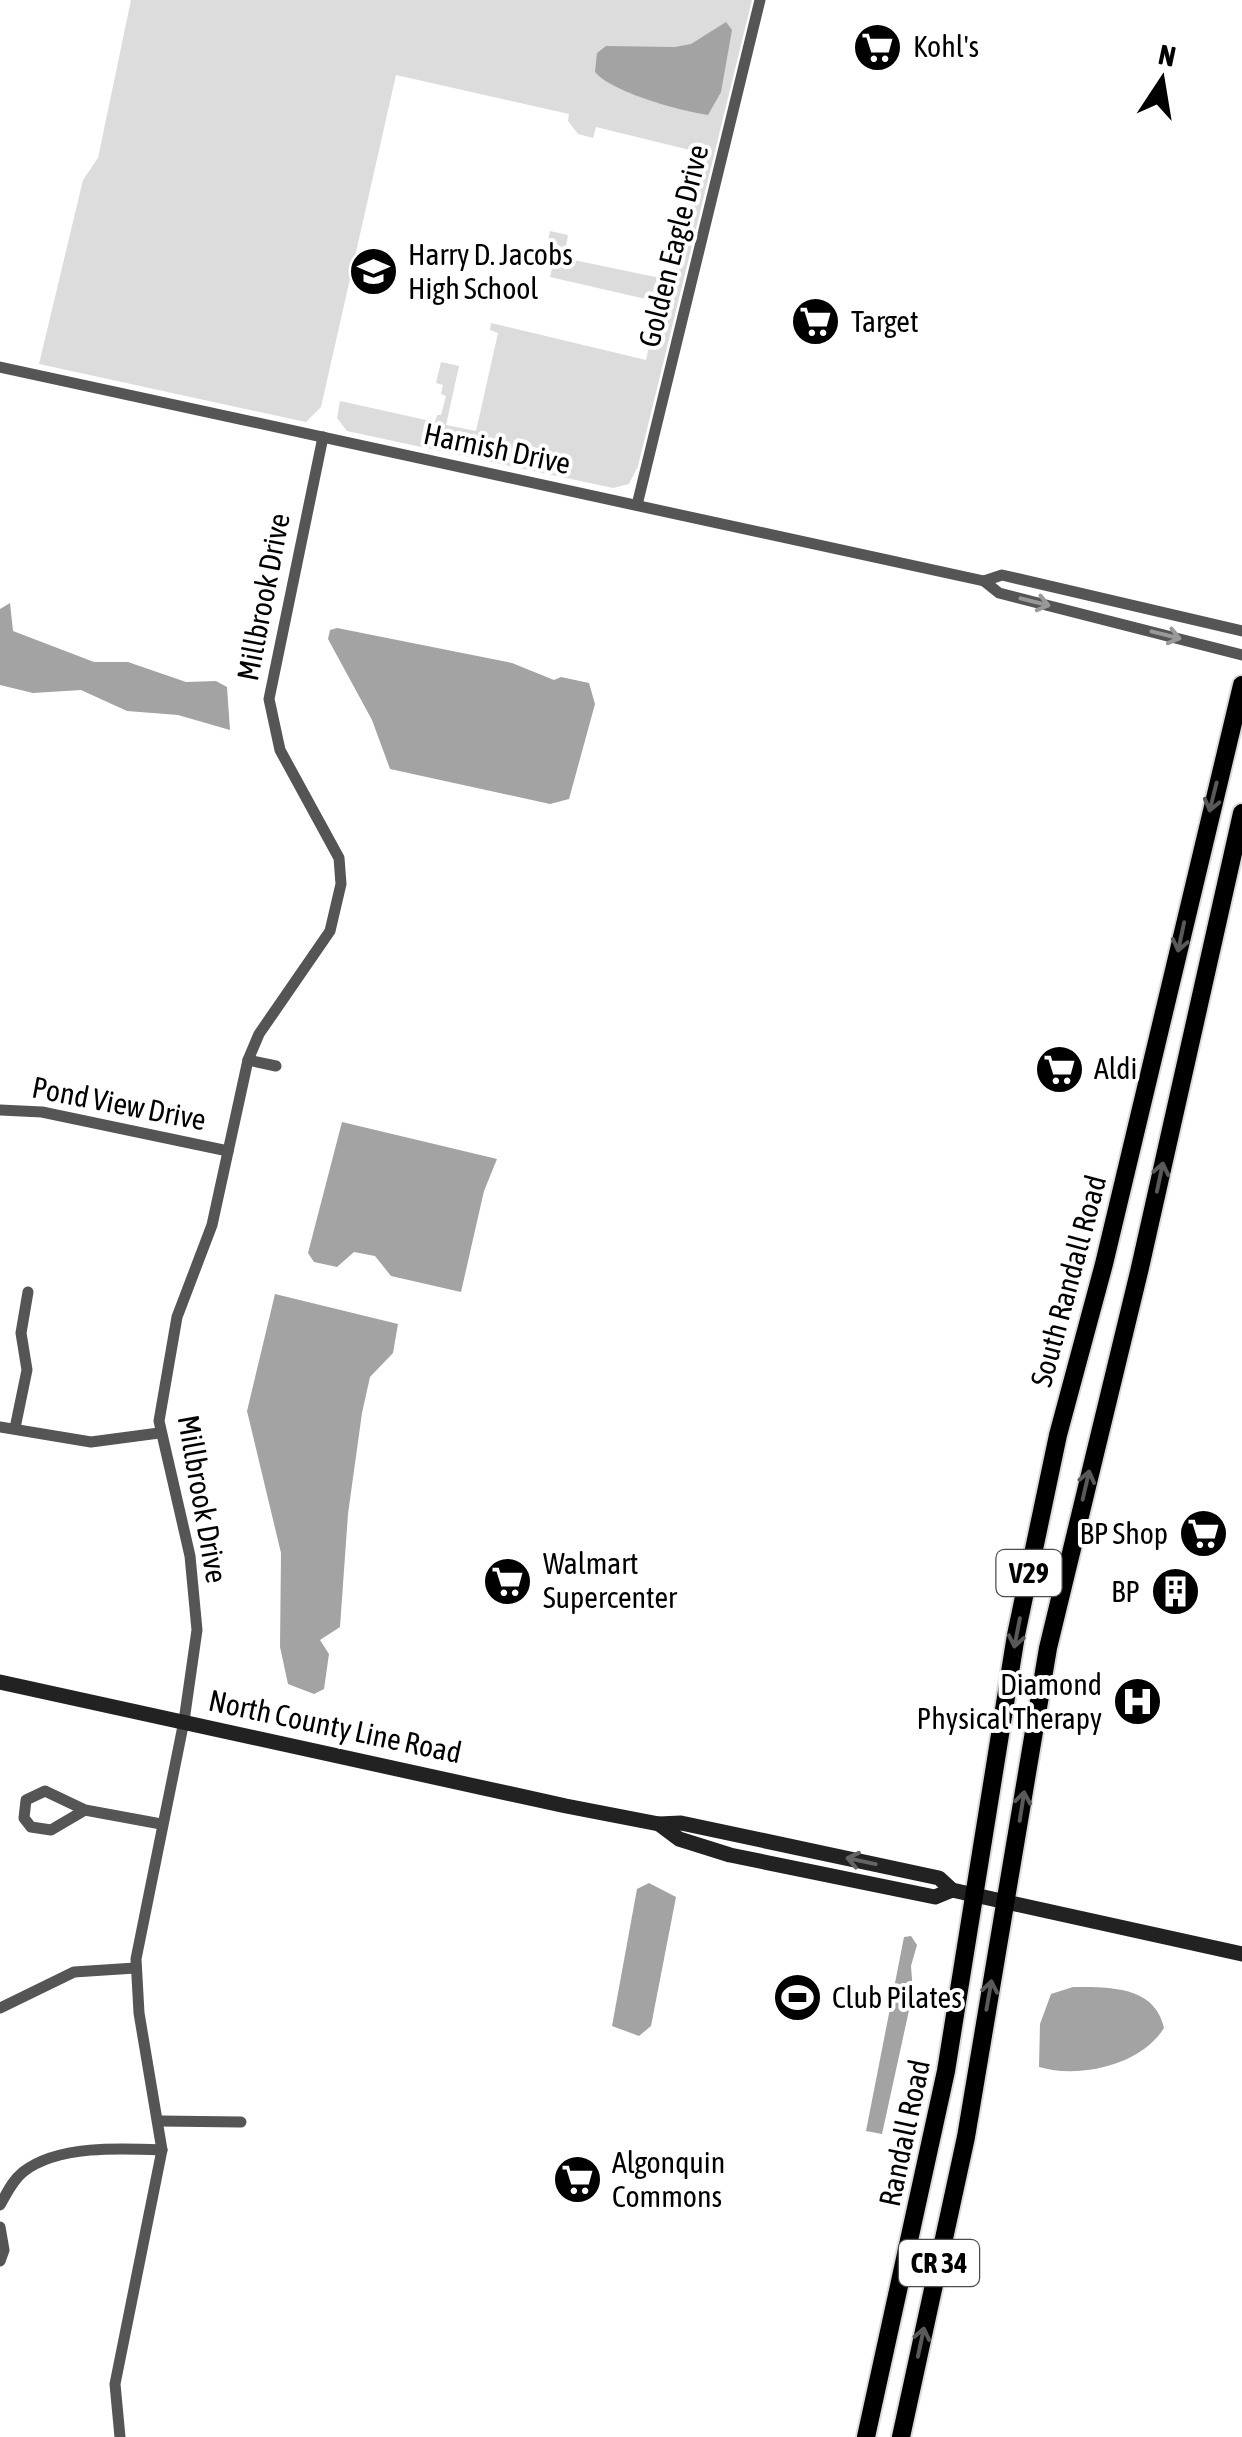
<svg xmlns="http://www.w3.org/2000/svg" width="1242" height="2437" viewBox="0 0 1242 2437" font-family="'Asap Condensed',sans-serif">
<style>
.green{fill:#dcdcdc}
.water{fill:#a3a3a3}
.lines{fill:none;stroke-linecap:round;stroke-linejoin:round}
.primary-casing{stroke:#dbdbdb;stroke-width:22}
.street{stroke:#555;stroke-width:11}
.secondary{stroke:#222;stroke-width:15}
.primary{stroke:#000;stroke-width:18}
.oneway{stroke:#999}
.oneway2{stroke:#595959}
.oneway3{stroke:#646464}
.labels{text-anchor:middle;stroke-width:8;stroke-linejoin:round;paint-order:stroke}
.shield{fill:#fff;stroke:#4c4c4c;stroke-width:2.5}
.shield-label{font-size:28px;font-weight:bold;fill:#000}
.poi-label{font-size:30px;fill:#000;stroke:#fff;text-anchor:start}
.street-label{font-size:30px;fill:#000;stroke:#fff}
</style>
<rect width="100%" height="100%" fill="#fff"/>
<!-- green -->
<polygon class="green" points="131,0 752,0 638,466 629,484 613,488 347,431 337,418 340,401 435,422 437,415 441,415 446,396 441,394 443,385 436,383 441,362 459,366 446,425 476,431 498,333 490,330 491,323 646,360 659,302 550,277 558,244 548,241 550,231 568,235 564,258 670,280 698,152 596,127 593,138 578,134 568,121 569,114 396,75 321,407 306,422 39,364 83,180 98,158"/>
<!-- water -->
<g class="water">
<path d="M726,22L732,30L721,92L708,115C681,111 611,92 595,72L597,53L606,46L675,47L691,44Z"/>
<polygon points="10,603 13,631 94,662 128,662 186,682 216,681 227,687 230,730 178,715 127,711 81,690 33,693 0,685 0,609"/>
<polygon points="337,628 512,663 554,680 561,677 589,683 595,704 569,799 550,804 390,769 372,720 328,639 330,630"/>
<polygon points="342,1122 497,1159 484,1191 461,1292 391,1276 375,1256 354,1252 337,1267 314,1262 308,1253"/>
<polygon points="275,1294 398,1324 393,1353 370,1377 362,1413 348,1514 340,1627 320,1640 329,1654 324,1689 314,1694 288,1684 280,1647 281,1553 247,1411"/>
<polygon points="649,1883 676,1897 651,2026 639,2036 612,2026 637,1889"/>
<polygon points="911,1936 917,1945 911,1966 913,1992 882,2134 866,2131 904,1937"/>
<path d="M1073,1987C1110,1987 1155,1986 1164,2028C1141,2065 1080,2079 1039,2067L1040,2024L1051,1994Z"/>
</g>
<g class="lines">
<defs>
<g id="primary">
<polyline points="866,2437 946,2071 1016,1635 1058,1435 1104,1264 1242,685"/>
<polyline points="901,2437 966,2137 1048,1648 1139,1272 1242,813"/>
</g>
</defs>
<!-- primary casing -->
<use href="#primary" class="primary-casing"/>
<!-- street -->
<g class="street">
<polyline points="0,367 984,581 999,593 1242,655"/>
<polyline points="637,505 760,0"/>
<polyline points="984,581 1002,575 1242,631"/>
<polyline points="248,1060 276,1066"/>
<polyline points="0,1110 42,1112 228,1151"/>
<polyline points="0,1427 91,1442 159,1433"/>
<polyline points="15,1428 27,1370 21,1333 28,1292"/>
<polyline points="85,1810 51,1830 31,1827 24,1818 26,1800 45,1791 85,1810 161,1824"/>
<polyline points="0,2008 74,1972 135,1968"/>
<polyline points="160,2121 241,2122"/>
<path d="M0,2205C7,2193 12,2181 23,2172C57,2145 121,2148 162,2150"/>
<polyline points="0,2227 4,2250 0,2261"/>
<polyline points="120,2437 115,2384 162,2150 139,2013 136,1959 184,1721 197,1630 190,1556 159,1421 177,1317 212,1225 248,1060 259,1034 330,931 341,884 339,858 280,750 269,699 323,437"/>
</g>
<!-- secondary -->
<g class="secondary">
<polyline points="0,1682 566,1806 659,1824 681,1823 939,1878 952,1890 1242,1954"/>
<polyline points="659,1824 679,1839 730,1855 935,1897 952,1890"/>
</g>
<!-- primary -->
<use href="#primary" class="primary"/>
</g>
<!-- one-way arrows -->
<defs><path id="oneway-shaft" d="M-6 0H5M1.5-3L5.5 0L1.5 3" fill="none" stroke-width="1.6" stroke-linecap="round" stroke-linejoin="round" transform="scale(2.5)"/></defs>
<g class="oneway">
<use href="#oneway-shaft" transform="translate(1035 602) rotate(14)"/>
<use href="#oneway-shaft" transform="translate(1166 635) rotate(14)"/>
</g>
<g class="oneway2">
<use href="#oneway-shaft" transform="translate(1213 797) rotate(104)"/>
<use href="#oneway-shaft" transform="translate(1181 937) rotate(102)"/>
<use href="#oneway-shaft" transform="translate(1160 1177) rotate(-78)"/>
<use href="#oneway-shaft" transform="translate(1086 1485) rotate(-77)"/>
<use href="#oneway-shaft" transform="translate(1017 1633) rotate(101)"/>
<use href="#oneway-shaft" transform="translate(1022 1806) rotate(-81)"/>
<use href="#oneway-shaft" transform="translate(989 1995) rotate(-80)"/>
<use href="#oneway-shaft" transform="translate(921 2342) rotate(-78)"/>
</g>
<use class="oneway3" href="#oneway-shaft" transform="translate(861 1861) rotate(-168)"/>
<!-- icons -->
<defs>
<symbol id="supermarket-disc" viewBox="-11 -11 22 22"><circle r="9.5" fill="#000" stroke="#fff"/><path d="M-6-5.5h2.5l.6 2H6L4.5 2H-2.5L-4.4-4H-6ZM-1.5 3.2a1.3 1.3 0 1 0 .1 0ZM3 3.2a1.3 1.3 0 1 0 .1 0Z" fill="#fff"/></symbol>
<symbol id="school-disc" viewBox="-11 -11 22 22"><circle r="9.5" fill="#000" stroke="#fff"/><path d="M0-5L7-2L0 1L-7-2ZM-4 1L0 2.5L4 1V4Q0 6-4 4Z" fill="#fff"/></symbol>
<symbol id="building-disc" viewBox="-11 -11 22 22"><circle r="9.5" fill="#000" stroke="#fff"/><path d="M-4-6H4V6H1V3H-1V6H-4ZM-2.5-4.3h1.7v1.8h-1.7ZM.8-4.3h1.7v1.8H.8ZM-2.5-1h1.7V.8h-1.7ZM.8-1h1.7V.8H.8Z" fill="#fff"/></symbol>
<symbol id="hospital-disc" viewBox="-11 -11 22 22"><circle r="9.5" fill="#000" stroke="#fff"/><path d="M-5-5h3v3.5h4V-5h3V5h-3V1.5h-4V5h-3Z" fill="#fff"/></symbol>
<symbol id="stadium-disc" viewBox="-11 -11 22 22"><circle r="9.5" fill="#000" stroke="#fff"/><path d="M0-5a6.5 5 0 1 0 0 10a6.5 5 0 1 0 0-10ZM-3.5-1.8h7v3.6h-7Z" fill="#fff"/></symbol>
</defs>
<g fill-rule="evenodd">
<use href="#supermarket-disc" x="850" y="20" width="55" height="55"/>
<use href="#school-disc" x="346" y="244" width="55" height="55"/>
<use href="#supermarket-disc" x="788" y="294" width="55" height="55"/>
<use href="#supermarket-disc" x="1032" y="1042" width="55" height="55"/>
<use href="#supermarket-disc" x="1176" y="1506" width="55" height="55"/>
<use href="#supermarket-disc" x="480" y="1554" width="55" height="55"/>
<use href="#building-disc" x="1148" y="1564" width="55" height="55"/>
<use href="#hospital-disc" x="1110" y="1674" width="55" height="55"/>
<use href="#stadium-disc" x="770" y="1970" width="55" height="55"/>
<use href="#supermarket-disc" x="550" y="2152" width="55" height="55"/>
</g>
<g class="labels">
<!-- shield labels -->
<g class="shield">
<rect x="996.5" y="1550" width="65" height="46" rx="8"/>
<rect x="899" y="2240" width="80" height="46" rx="8"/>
</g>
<g class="shield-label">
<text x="1029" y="1583">V29</text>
<text x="939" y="2273">CR 34</text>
</g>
<!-- poi labels -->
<g class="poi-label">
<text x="913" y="57">Kohl's</text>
<text x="408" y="265">Harry D. Jacobs<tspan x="408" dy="34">High School</tspan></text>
<text x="851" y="332">Target</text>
<text x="1094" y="1079">Aldi</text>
<text x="1168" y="1544" text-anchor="end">BP Shop</text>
<text x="543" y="1574">Walmart<tspan x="543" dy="34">Supercenter</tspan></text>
<text x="1140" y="1602" text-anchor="end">BP</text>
<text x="1102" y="1695" text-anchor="end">Diamond<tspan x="1102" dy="34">Physical Therapy</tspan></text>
<text x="832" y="2008">Club Pilates</text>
<text x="612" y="2173">Algonquin<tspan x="612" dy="34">Commons</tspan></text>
</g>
<!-- street labels -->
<g class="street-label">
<text transform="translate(674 246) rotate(-76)" y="10">Golden Eagle Drive</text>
<text transform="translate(497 449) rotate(12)" y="10">Harnish Drive</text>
<text transform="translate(264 597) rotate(-79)" y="10">Millbrook Drive</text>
<text transform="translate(119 1104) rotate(11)" y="10">Pond View Drive</text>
<text transform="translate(1069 1281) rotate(-75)" y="10">South Randall Road</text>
<text transform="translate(202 1499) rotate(80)" y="10">Millbrook Drive</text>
<text transform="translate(335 1727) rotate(12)" y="10">North County Line Road</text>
<text transform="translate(905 2133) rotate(-78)" y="10">Randall Road</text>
</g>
</g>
<!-- north arrow -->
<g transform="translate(1162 80) rotate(12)" stroke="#ffffff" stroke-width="8" paint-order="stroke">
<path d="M0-8L18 38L0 25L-18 38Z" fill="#000000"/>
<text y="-15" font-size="28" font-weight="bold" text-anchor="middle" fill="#000000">N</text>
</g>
</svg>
